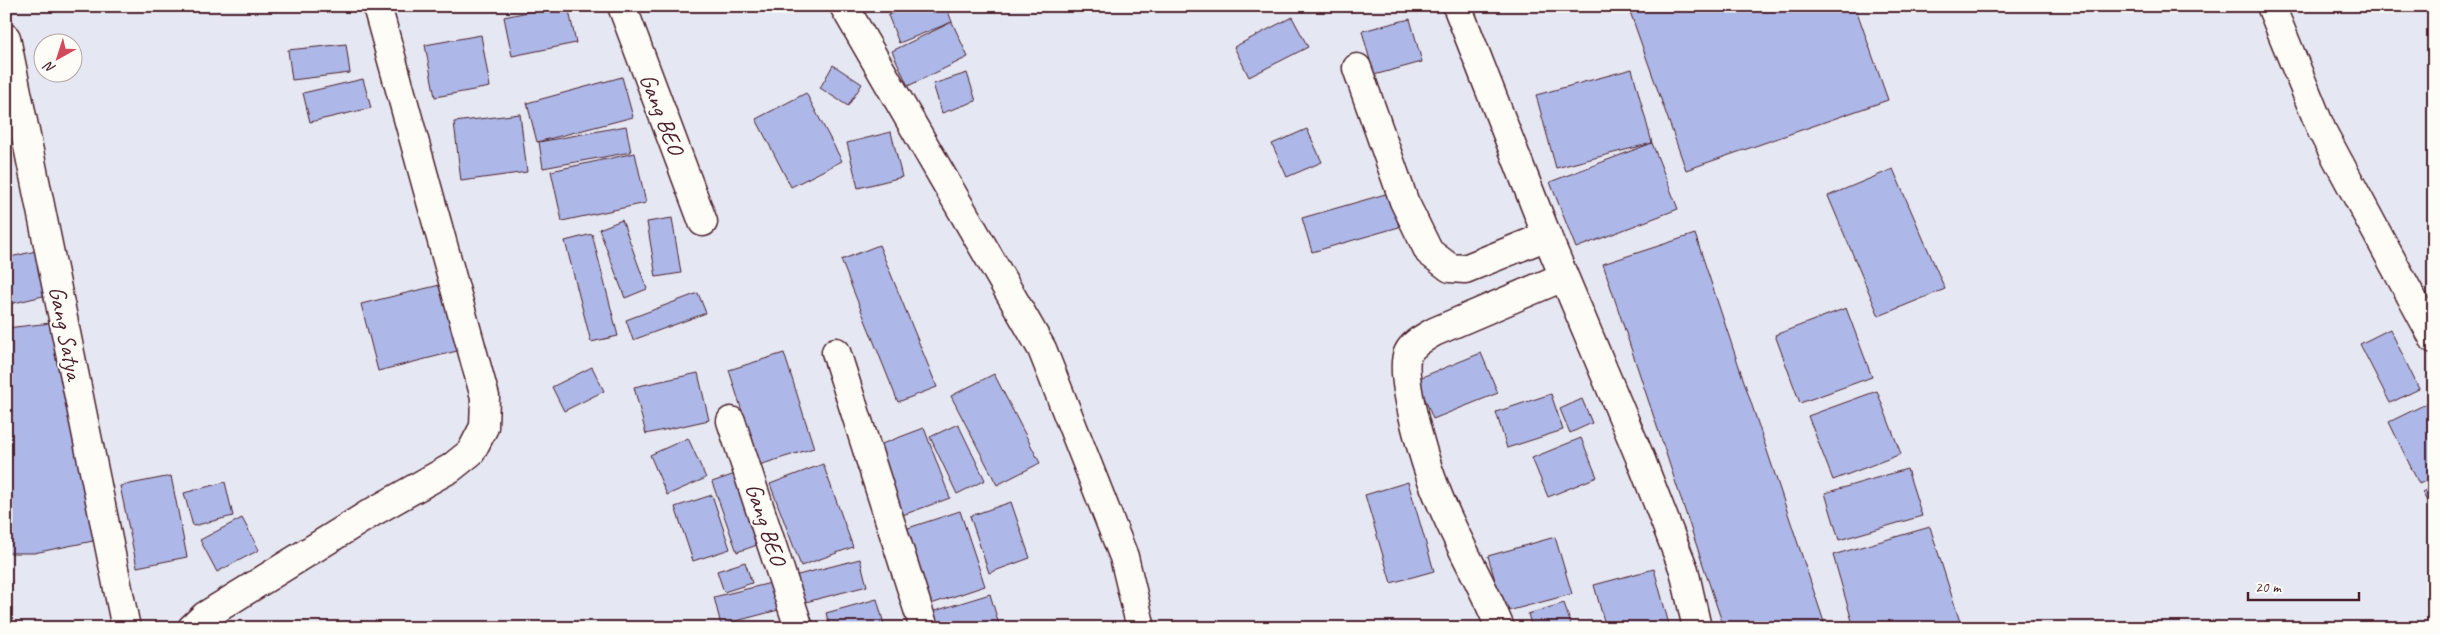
<svg xmlns="http://www.w3.org/2000/svg" width="2440" height="634" viewBox="0 0 2440 634" font-family="Caveat,sans-serif">
<style>
.building{fill:#adb8e8;stroke:#4a1f2b}
.lines{fill:none;stroke-linecap:round;stroke-linejoin:round}
.minor-casing{stroke:#4a1f2b;stroke-width:31}
.minor{stroke:#fdfcf7;stroke-width:28}
.labels{text-anchor:middle;stroke-width:4;stroke-linejoin:round;paint-order:stroke}
.street-label{font-size:24px;fill:#4a1f2b;stroke:#fdfcf7}
</style>
<rect width="100%" height="100%" fill="#e5e8f2"/>
<filter id="ink" filterUnits="userSpaceOnUse"><feTurbulence type="fractalNoise" baseFrequency=".02" numOctaves="2"/><feDisplacementMap in="SourceGraphic" scale="10" xChannelSelector="R" yChannelSelector="G"/><feConvolveMatrix kernelMatrix="1 2 1 2 8 2 1 2 1" color-interpolation-filters="sRGB"/></filter>
<g filter="url(#ink)">
<!-- building -->
<g class="building">
<polygon points="556,6 568,6 576,43 512,56 504,17"/>
<polygon points="911,6 946,6 952,22 899,43 888,15"/>
<polygon points="1628,6 1855,6 1888,100 1686,170"/>
<polygon points="1292,17 1308,47 1249,77 1234,47"/>
<polygon points="1410,19 1422,62 1374,75 1362,31"/>
<polygon points="952,22 968,57 908,86 892,51"/>
<polygon points="481,35 490,87 435,97 425,45"/>
<polygon points="346,44 350,73 292,80 288,50"/>
<polygon points="833,65 862,84 848,106 820,88"/>
<polygon points="1632,69 1652,143 1556,168 1536,95"/>
<polygon points="967,73 976,101 942,113 933,84"/>
<polygon points="622,77 633,117 537,142 527,103"/>
<polygon points="363,79 371,108 310,122 303,93"/>
<polygon points="806,93 842,161 791,187 756,119"/>
<polygon points="520,114 527,172 461,181 454,122"/>
<polygon points="626,126 631,152 543,168 539,142"/>
<polygon points="1307,129 1322,162 1287,177 1272,144"/>
<polygon points="891,132 902,177 858,188 847,143"/>
<polygon points="1652,143 1678,209 1576,248 1550,182"/>
<polygon points="635,153 646,203 562,221 551,171"/>
<polygon points="1893,169 1945,289 1879,316 1828,196"/>
<polygon points="1389,193 1399,227 1312,252 1302,218"/>
<polygon points="672,218 681,273 656,277 647,222"/>
<polygon points="622,220 647,289 625,298 599,229"/>
<polygon points="592,234 618,336 591,342 565,241"/>
<polygon points="1695,234 1826,628 1724,628 1603,264"/>
<polygon points="879,245 937,387 898,402 841,260"/>
<polygon points="36,251 47,295 6,305 6,258"/>
<polygon points="444,284 461,350 378,371 361,304"/>
<polygon points="698,293 706,313 633,340 626,320"/>
<polygon points="1846,308 1872,377 1800,403 1775,335"/>
<polygon points="51,323 103,539 34,553 6,553 6,328"/>
<polygon points="2390,329 2419,389 2390,403 2360,344"/>
<polygon points="784,353 814,448 759,465 729,370"/>
<polygon points="1481,353 1498,393 1433,419 1417,379"/>
<polygon points="592,367 604,391 564,411 552,387"/>
<polygon points="698,373 709,420 646,434 634,387"/>
<polygon points="994,374 1040,463 997,485 951,396"/>
<polygon points="1877,391 1901,454 1833,480 1808,416"/>
<polygon points="1551,394 1563,430 1507,448 1496,412"/>
<polygon points="1582,399 1592,423 1570,433 1560,409"/>
<polygon points="2428,403 2434,414 2434,477 2419,484 2389,422"/>
<polygon points="958,424 985,480 957,494 930,437"/>
<polygon points="924,428 950,498 897,517 871,448"/>
<polygon points="688,438 706,478 667,495 650,455"/>
<polygon points="1581,438 1597,477 1548,497 1532,458"/>
<polygon points="823,464 853,547 801,566 770,484"/>
<polygon points="1907,469 1922,516 1839,540 1825,493"/>
<polygon points="738,473 763,543 737,552 712,482"/>
<polygon points="171,476 187,557 137,567 120,486"/>
<polygon points="225,482 233,516 193,526 184,493"/>
<polygon points="1408,482 1434,571 1391,583 1365,495"/>
<polygon points="2434,486 2434,514 2422,492"/>
<polygon points="712,495 730,549 693,561 675,507"/>
<polygon points="1011,502 1030,558 989,573 970,516"/>
<polygon points="960,511 985,586 925,606 899,531"/>
<polygon points="242,518 259,550 217,572 200,540"/>
<polygon points="1930,527 1960,622 1940,628 1854,628 1833,555"/>
<polygon points="1555,537 1572,594 1504,612 1488,556"/>
<polygon points="860,559 867,586 802,603 794,576"/>
<polygon points="745,562 752,583 724,592 717,571"/>
<polygon points="1654,569 1670,628 1606,628 1594,585"/>
<polygon points="775,582 782,609 721,625 714,597"/>
<polygon points="990,594 1000,628 930,628 925,614"/>
<polygon points="877,599 885,628 830,628 826,613"/>
<polygon points="1564,603 1572,628 1532,628 1528,614"/>
</g>
<g class="lines">
<defs>
<g id="minor">
<polyline points="622,6 703,222"/>
<polyline points="844,6 1042,349 1124,557 1141,628"/>
<polyline points="1457,6 1547,236 1641,460 1684,570 1697,628"/>
<polyline points="2271,6 2322,131 2434,339"/>
<polyline points="6,38 126,628"/>
<polyline points="1357,68 1404,201 1429,252 1450,268 1465,269 1547,236"/>
<polyline points="836,352 924,628"/>
<polyline points="731,421 799,628"/>
<polyline points="192,628 205,616 371,513 451,468 471,452 484,427 485,397 377,6"/>
<path d="M1500,628C1482,582 1455,539 1437,493C1427,469 1397,374 1408,353C1413,343 1424,338 1434,332L1563,277"/>
</g>
</defs>
<!-- minor casing -->
<use href="#minor" class="minor-casing"/>
<!-- minor -->
<use href="#minor" class="minor"/>
</g>
</g>
<g class="labels">
<!-- street labels -->
<g class="street-label">
<text transform="translate(662 114) rotate(69)" y="8">Gang BEO</text>
<text transform="translate(66 333) rotate(79)" y="8">Gang Satya</text>
<text transform="translate(766 524) rotate(72)" y="8">Gang BEO</text>
</g>
</g>
<!-- margin -->
<rect width="2440" height="634" fill="none" stroke="#fdfcf7" stroke-width="25"/>
<rect x="12" y="12" width="2415" height="609" fill="none" stroke="#4a1f2b" stroke-width="2" filter="url(#ink)"/>
<!-- north arrow -->
<g transform="translate(58 58) rotate(219)"><circle r="24" fill="#fdfcf7" stroke="#b5a4a5"/>
<path d="M0-4L9 19L0 12L-9 19Z" fill="#d1495b"/>
<text y="-8" font-size="14" font-weight="bold" text-anchor="middle" fill="#4a1f2b">N</text>
</g>
<!-- scale -->
<path d="M2248 592v8h111v-8" fill="none" stroke="#4a1f2b" stroke-width="2.5"/>
<text x="2255" y="592" font-size="15" fill="#4a1f2b" stroke="#fdfcf7" stroke-width="4" paint-order="stroke">20 m</text>
</svg>
